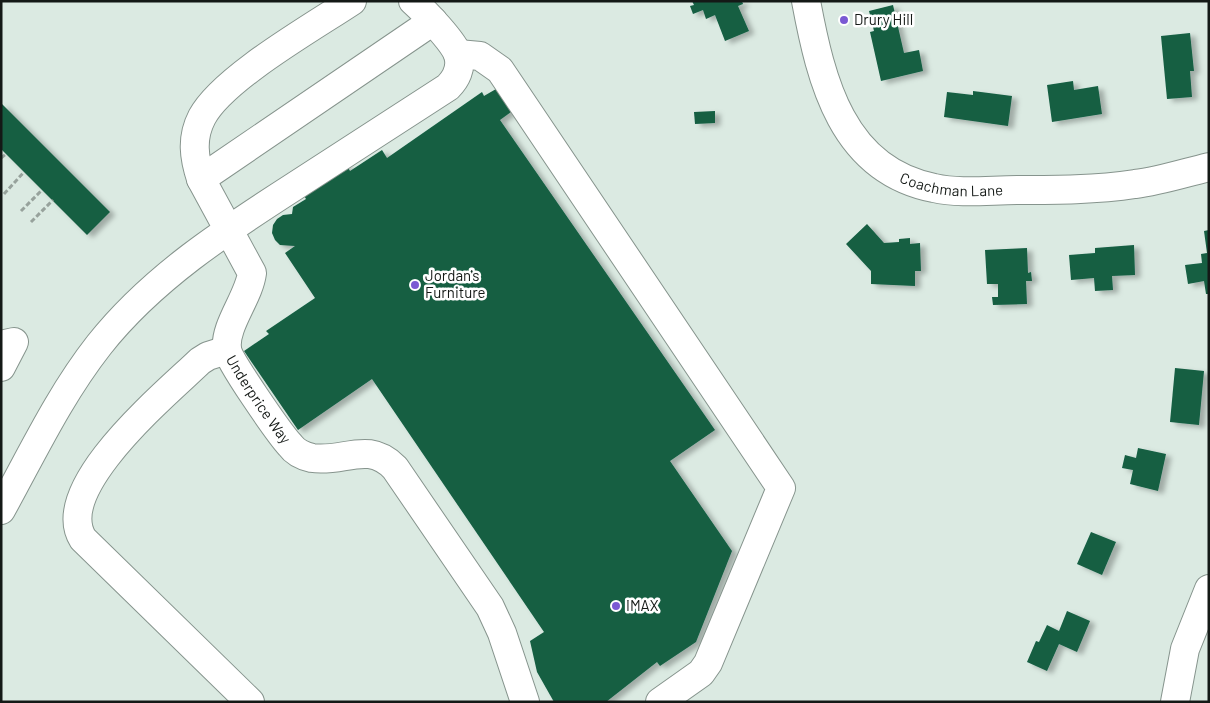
<svg xmlns="http://www.w3.org/2000/svg" width="1210" height="703" viewBox="0 0 1210 703" font-family="Barlow,sans-serif">
<style>
.building{fill:#145e43;filter:url(#shadow)}
.lines{fill:none;stroke-linecap:round;stroke-linejoin:round}
.minor-casing{stroke:#86948d;stroke-width:30}
.path{stroke:#97a29c;stroke-width:3;stroke-dasharray:5 2.5;stroke-linecap:butt}
.minor{stroke:#fff;stroke-width:28}
.poi-dot{fill:#7a59d3;stroke:#fff;stroke-width:2}
.labels{text-anchor:middle;stroke-width:5;stroke-linejoin:round;paint-order:stroke}
.poi-label{font-size:15px;fill:#141916;stroke:#fff;text-anchor:start}
.street-label{font-size:15px;fill:#141916;stroke:#fff}
</style>
<defs>
<filter id="shadow"><feDropShadow dx="5.5" dy="3" stdDeviation="2.5" flood-color="#0004"/></filter>
</defs>
<rect width="100%" height="100%" fill="#dbeae2"/>
<!-- building -->
<g class="building">
<polygon points="692,1 742,1 743,4 738,6 749,31 725,41 715,15 706,19 703,10 693,14 690,6 694,5"/>
<polygon points="893,5 904,53 919,50 923,71 881,81 870,32 874,31 869,11"/>
<polygon points="1190,33 1194,71 1190,71 1192,97 1167,99 1161,36"/>
<polygon points="1073,81 1074,90 1098,86 1102,114 1052,122 1047,85"/>
<polygon points="496,89 511,112 500,120 715,430 670,461 732,551 696,642 660,666 657,662 606,702 554,702 537,672 530,641 544,632 372,379 298,430 244,351 269,334 266,331 315,298 285,253 295,246 280,245 275,240 272,233 273,225 277,219 283,215 292,214 293,207 306,199 302,192 346,164 350,171 382,150 387,158 482,92 484,96"/>
<polygon points="973,91 1012,96 1008,126 944,117 947,92 973,95"/>
<polygon points="1,103 110,212 87,235 1,149"/>
<polygon points="715,111 715,123 695,124 694,112"/>
<polygon points="867,224 884,243 899,242 899,239 910,238 910,244 920,243 921,271 915,271 915,286 871,284 871,271 846,244"/>
<polygon points="1209,230 1209,294 1206,294 1204,281 1188,284 1185,265 1202,263 1201,254 1207,253 1204,231"/>
<polygon points="1134,245 1135,275 1112,276 1113,290 1095,291 1094,278 1071,280 1069,255 1095,253 1095,248"/>
<polygon points="1027,248 1028,273 1031,272 1032,281 1026,281 1027,304 993,305 992,297 998,297 998,284 987,284 985,250"/>
<polygon points="1175,368 1204,371 1199,425 1170,422"/>
<polygon points="1138,448 1166,454 1158,491 1130,484 1133,470 1122,468 1125,455 1136,458"/>
<polygon points="1091,532 1116,542 1102,575 1077,564"/>
<polygon points="1067,611 1090,621 1077,652 1059,644 1047,671 1027,662 1036,641 1039,642 1047,625 1059,631"/>
</g>
<g class="lines">
<defs>
<g id="minor">
<path id="s1" d="M352,1C313,27 223,78 202,117C191,138 194,158 201,179L252,273C249,297 224,326 227,349C229,361 279,433 290,445C295,452 303,456 312,458C344,463 368,440 395,468L490,607L502,633L525,702"/>
<path id="s2" d="M806,1C821,81 842,170 934,188C960,194 990,190 1017,190C1056,190 1096,190 1135,184C1160,181 1184,173 1209,167"/>
<polyline points="458,54 480,56 500,70 781,488 708,663 701,673 660,702"/>
<polyline points="201,179 433,21"/>
<polyline points="1,345 14,342 1,367"/>
<path d="M227,350L208,356L200,361C167,393 51,488 83,539L250,702"/>
<path d="M1,510C32,454 59,396 99,345C152,278 225,231 295,186C346,153 397,120 448,87C456,79 462,68 458,55C454,42 424,11 413,1"/>
<polyline points="1175,702 1185,649 1209,589"/>
</g>
</defs>
<!-- minor casing -->
<use href="#minor" class="minor-casing"/>
<!-- path -->
<g class="path">
<polyline points="1,158 6,154"/>
<polyline points="4,194 24,172"/>
<polyline points="21,211 42,190"/>
<polyline points="31,222 53,200"/>
</g>
<!-- minor -->
<use href="#minor" class="minor"/>
</g>
<!-- markers -->
<g class="poi-dot">
<circle cx="844" cy="20" r="5"/>
<circle cx="415" cy="285" r="5"/>
<circle cx="616" cy="606" r="5"/>
</g>
<g class="labels">
<!-- poi labels -->
<g class="poi-label">
<text x="854" y="25">Drury Hill</text>
<text x="425" y="281">Jordan's<tspan x="425" dy="17">Furniture</tspan></text>
<text x="626" y="611">IMAX</text>
</g>
<!-- street labels -->
<g class="street-label">
<text dy="5" stroke="none"><textPath href="#s2" startOffset="260">Coachman Lane</textPath></text>
<text dy="5" stroke="none"><textPath href="#s1" startOffset="502">Underprice Way</textPath></text>
</g>
</g>
<!-- border -->
<rect width="1210" height="703" fill="none" stroke="#141916" stroke-width="5"/>
</svg>
